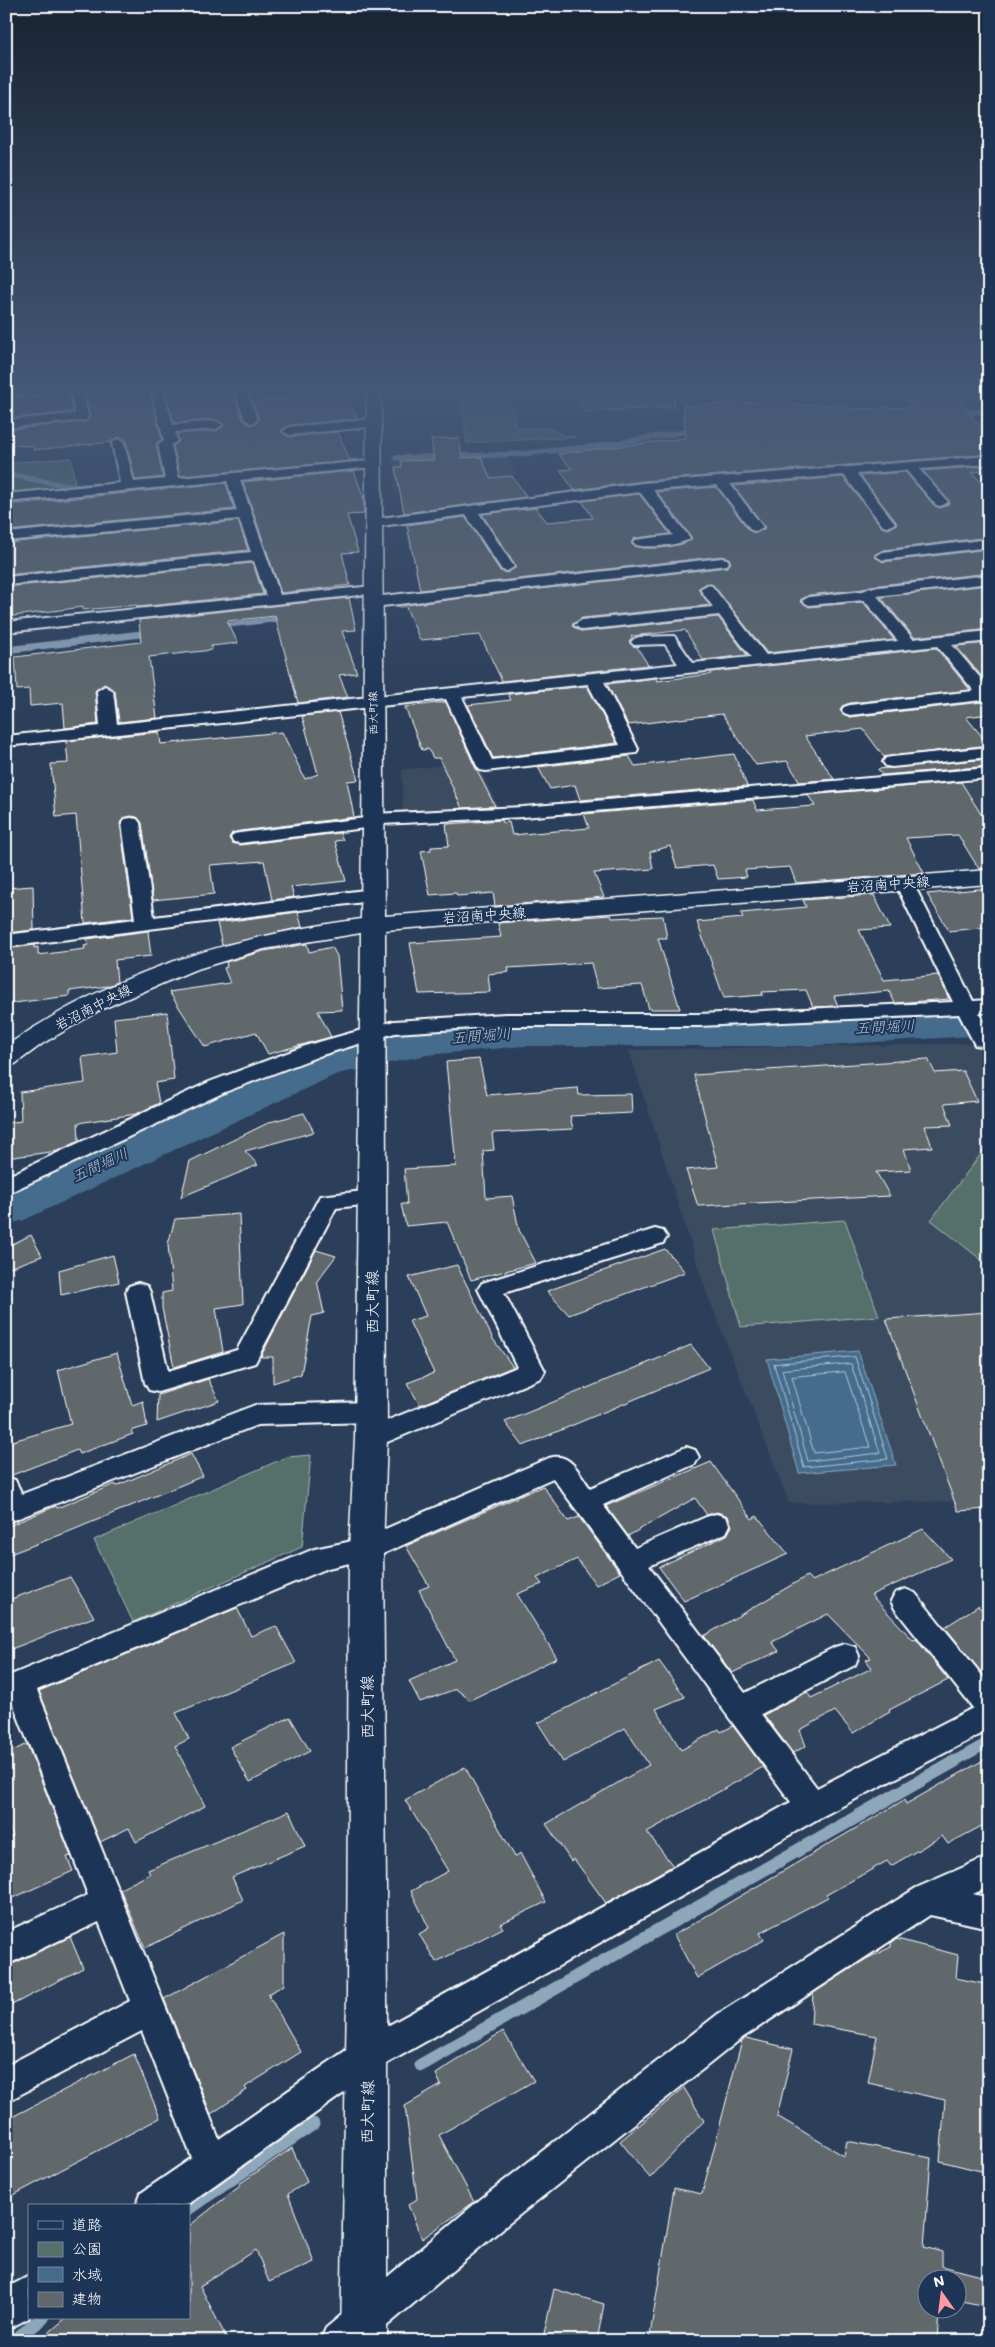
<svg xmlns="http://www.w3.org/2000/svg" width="995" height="2347" viewBox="0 0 995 2347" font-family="Mali,'Klee One',sans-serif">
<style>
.built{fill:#3b4b60}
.green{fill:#556f6b;stroke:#aab7b5}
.water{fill:#456c8d;stroke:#8fa7bb}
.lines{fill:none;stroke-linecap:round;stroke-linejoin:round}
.shore{stroke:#b5c4d1;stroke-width:1}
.stream-far3{stroke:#8fa7bb;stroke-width:5.5}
.stream-far2{stroke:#8fa7bb;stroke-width:7}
.stream-far1{stroke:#8fa7bb;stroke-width:11}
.stream{stroke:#8fa7bb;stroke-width:13}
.river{fill:#456c8d;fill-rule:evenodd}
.building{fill:#61676c;stroke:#fff}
.street-casing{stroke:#fff;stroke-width:4}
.secondary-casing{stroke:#fff;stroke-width:3}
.street{fill:#1d3557;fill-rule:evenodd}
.secondary{fill:#1d3557;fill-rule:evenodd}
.labels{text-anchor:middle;stroke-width:4;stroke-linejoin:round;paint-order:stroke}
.far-street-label{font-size:11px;fill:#fff;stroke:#1d3557}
.street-label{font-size:14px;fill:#fff;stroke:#1d3557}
.water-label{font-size:15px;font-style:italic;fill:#b5c4d1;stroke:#1d3557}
.near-street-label{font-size:16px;fill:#fff;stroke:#1d3557}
</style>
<rect width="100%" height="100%" fill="#2b3f5b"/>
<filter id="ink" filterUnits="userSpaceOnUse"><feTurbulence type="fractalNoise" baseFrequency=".02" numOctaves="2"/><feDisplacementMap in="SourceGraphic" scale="10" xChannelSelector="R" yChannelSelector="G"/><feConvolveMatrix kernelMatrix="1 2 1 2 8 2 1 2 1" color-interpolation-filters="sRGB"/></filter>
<g filter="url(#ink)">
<!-- built -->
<g class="built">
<polygon points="508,456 516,474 394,495 394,460"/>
<polygon points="476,761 500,810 403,815 402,770"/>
<polygon points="989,781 989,829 961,783"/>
<polygon points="989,1043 989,1501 789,1503 705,1288 629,1050"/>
</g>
<!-- green -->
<g class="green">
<polygon points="460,390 561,390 558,395 510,398 516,428 549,428 563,435 576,437 467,443"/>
<polygon points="71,458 76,489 6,495 6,463"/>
<polygon points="987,1146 989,1146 989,1266 931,1220"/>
<polygon points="845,1220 879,1316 741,1327 714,1230"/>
<polygon points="311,1455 302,1547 133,1622 94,1540 287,1457"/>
</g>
<!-- water -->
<polygon class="water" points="858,1351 896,1465 799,1473 767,1359"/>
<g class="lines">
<!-- shore -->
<g class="shore">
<polygon points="855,1357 888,1459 804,1467 774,1364"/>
<polygon points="851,1364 880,1453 808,1461 782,1370"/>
<polygon points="845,1372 870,1447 814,1453 792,1377"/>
</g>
<!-- stream-far3 -->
<g class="stream-far3">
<polyline points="959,413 989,411"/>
<polyline points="396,458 520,454 598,446 697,430"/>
<polyline points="6,474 74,487 97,485"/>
<polyline points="122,483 356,461"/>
<polyline points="872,551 989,538"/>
<polyline points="399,605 573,585"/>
<polyline points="218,626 287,618"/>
</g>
<!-- stream-far2 -->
<g class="stream-far2">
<polyline points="218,626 221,626"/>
<polyline points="6,650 150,633"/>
</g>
<!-- stream-far1 -->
<polyline class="stream-far1" points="953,1762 989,1742"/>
<!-- stream -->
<g class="stream">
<polyline points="421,2065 955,1761"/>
<polyline points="189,2208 313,2124"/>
<polyline points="13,2341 43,2318"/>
</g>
<!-- river -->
<polygon class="river" points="989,1007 989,1035 809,1046 523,1046 427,1055 337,1074 24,1220 6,1225 6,1188 308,1053 324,1049 427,1027 523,1018 809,1018"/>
</g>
<!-- building -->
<g class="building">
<polygon points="113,390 149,390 162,439 156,444 163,477 135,480 126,440 119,437 111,442 34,450 33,446 6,445 6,433 14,429 86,422 90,417 85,392"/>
<polygon points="181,390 232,390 243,420 251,425 257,423 259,418 253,402 291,399 288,391 318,390 320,394 344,392 357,419 289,425 281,432 289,437 338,432 350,461 180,476 173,446 179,442 177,434 216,431 224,426 216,419 174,423 165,391"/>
<polygon points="574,390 674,390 674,407 586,412"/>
<polygon points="782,392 790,405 848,404 851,409 913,407 906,398 957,396 983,431 989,430 989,454 643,481 574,490 560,470 572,469 558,454 686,438 683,406 761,402 756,393"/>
<polygon points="70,394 73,412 6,419 6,398"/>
<polygon points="459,438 462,458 481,457 490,478 512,476 527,497 404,513 395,467 402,467 401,461 434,460 431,439"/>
<polygon points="989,466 989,471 972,472 989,492 989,537 883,550 874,555 883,562 989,549 989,573 870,586 863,589 809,595 800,600 809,607 863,602 894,640 767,653 713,585 707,583 698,589 710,605 582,618 572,626 582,632 718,617 747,655 703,660 685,630 631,636 632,638 630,643 637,647 648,665 502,681 480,635 420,640 405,605 727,567 731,563 729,558 722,556 420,590 407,525 465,517 500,571 507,573 516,566 482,514 536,508 547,522 593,518 582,501 639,494 670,534 635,538 631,543 643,548 662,548 680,544 692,538 657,492 716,487 750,531 756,533 764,529 764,526 734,486 843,477 882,527 888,529 896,525 896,522 861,476 905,472 935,506 941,508 949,504 949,501 923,471"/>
<polygon points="354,471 364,499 364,514 347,515 358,552 342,553 350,585 281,593 243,482"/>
<polygon points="226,483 234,509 6,531 6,505"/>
<polygon points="238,521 248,550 6,575 6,543"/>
<polygon points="253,563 263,594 138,607 137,605 83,610 83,607 6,617 6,587"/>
<polygon points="989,585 989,629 914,637 881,597"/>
<polygon points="349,598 356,630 342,631 357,673 339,675 348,697 298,703 275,616 227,621 238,643 211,646 212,650 149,657 157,718 119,722 115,691 104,684 95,691 98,724 65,728 63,703 30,706 29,689 17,690 15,657 141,642 139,620"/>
<polygon points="989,643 989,685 956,646"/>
<polygon points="936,648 970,690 850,703 842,706 840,711 850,717 982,702 989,706 989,714 966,717 989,745 884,757 863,729 805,736 834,779 800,782 787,761 756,765 722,714 628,725 607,684 656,678 657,681 711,674 710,672"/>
<polygon points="587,686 617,743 493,758 468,705 511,700 508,694"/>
<polygon points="446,702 475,767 495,806 462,808 439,758 433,758 428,749 422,750 405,707"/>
<polygon points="338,712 358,780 347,781 354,817 240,831 232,833 229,838 232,843 240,845 340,833 343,840 335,841 346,881 291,887 294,897 272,900 264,861 210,865 214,894 153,900 142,823 137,817 131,816 124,818 120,823 133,917 85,923 76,815 56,817 51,764 68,763 66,741 159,732 161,744 282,732 305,779 318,774 302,716"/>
<polygon points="734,754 747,786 580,800 575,785 550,789 538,767 629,756 635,766"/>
<polygon points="989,759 989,766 966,768 882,775 878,769"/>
<polygon points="961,782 989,827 989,868 979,869 958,835 906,838 924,873 796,883 790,867 745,870 747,877 718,879 713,865 677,868 670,846 650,852 653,869 594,873 604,897 495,906 493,893 457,896 456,893 430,895 421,851 431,850 431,847 449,846 446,824 502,820 503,823 509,822 512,835 589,828 584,814 753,800 757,810 815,806 808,795"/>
<polygon points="33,886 34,930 6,933 6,888"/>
<polygon points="989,888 989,927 949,931 927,894"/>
<polygon points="874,895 890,928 859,930 884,980 938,975 949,999 895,1003 889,991 834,996 838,1006 813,1007 806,990 762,992 763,995 724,998 697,922 743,918 741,913 806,907 803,900"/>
<polygon points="298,912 302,927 222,945 217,923"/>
<polygon points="611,915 612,918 663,916 667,938 658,938 680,1009 649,1009 642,985 597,988 591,963 508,968 509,972 488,974 490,992 419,994 410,943 501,937 498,923"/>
<polygon points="148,931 151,956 115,960 117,982 108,986 69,991 69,996 6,1004 6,949 34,945 34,948 38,947 38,955 85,949 84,946 88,945 87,939"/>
<polygon points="307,944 309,952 332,947 337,956 342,1010 318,1011 331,1037 268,1054 256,1032 205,1047 169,992 230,983 224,968 227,967 226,962 264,951"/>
<polygon points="167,1012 174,1080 155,1083 159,1103 136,1114 78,1123 79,1141 58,1151 6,1158 6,1123 21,1121 20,1092 85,1083 82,1057 117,1052 114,1018"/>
<polygon points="479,1059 487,1095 578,1088 579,1095 631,1094 632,1113 570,1116 573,1129 492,1133 494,1150 483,1151 486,1198 512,1196 519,1230 536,1263 471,1280 447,1222 406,1226 401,1204 407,1204 404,1169 456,1166 446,1062"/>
<polygon points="928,1059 935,1073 963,1071 977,1101 944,1104 952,1125 925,1126 932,1147 904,1149 911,1170 876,1172 890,1196 698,1206 686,1170 718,1167 694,1075"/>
<polygon points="304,1113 314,1132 245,1151 258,1165 181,1197 190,1161 270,1122"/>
<polygon points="239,1214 243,1304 216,1308 223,1352 174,1367 162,1308 162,1293 172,1291 168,1244 175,1219"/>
<polygon points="31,1235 42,1256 6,1269 6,1247"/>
<polygon points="665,1249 685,1272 569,1315 547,1291"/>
<polygon points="316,1250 336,1256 317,1281 324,1313 312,1316 301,1374 273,1383 273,1357 261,1357 262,1354"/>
<polygon points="113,1255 119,1282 61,1295 59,1270"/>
<polygon points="457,1265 493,1339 513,1367 420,1405 407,1383 434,1373 409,1321 426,1316 409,1277"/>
<polygon points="989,1312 989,1509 958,1511 886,1319"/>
<polygon points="691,1345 709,1368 523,1446 505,1422"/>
<polygon points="117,1353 132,1405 143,1401 147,1426 131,1431 133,1434 79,1454 77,1450 12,1475 6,1457 6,1443 71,1424 58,1370"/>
<polygon points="208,1379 219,1401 157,1422 158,1395"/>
<polygon points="191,1454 203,1476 68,1532 10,1554 6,1541 6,1527 56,1506 57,1508 115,1484 116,1486"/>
<polygon points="711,1462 752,1519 757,1516 788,1554 684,1601 659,1567 727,1535 732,1526 728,1516 717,1512 707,1515 695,1498 628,1536 606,1506"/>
<polygon points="543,1486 568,1521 579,1517 620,1573 596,1585 577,1559 537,1578 542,1584 517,1594 557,1658 470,1700 456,1689 420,1702 409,1681 455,1660 419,1590 429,1586 406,1546"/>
<polygon points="923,1529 951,1559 871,1595 913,1640 916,1639 948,1680 889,1710 890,1712 853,1733 835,1711 800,1730 806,1746 793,1753 764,1715 807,1692 811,1698 872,1668 866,1660 871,1658 828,1614 772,1642 779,1651 732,1673 704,1636 807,1576 812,1581"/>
<polygon points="70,1577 94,1617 6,1651 6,1601"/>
<polygon points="978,1606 989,1617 989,1668 981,1672 945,1627"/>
<polygon points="237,1608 251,1636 276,1626 296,1663 176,1713 189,1739 175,1746 205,1806 136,1842 129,1828 100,1842 39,1691"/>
<polygon points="659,1661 685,1697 656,1709 681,1750 719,1729 721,1732 733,1726 763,1767 647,1832 673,1866 606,1903 574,1859 571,1861 546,1824 649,1765 625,1728 563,1762 538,1723"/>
<polygon points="290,1717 310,1751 250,1782 230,1747"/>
<polygon points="27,1744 71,1856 67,1857 73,1871 6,1901 6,1839 13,1836 6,1820 6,1754"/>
<polygon points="989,1757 989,1822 948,1844 942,1836 891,1866 887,1861 826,1895 828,1897 760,1933 764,1940 697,1978 674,1935 904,1800 906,1804"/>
<polygon points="465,1767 515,1857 520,1853 546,1902 500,1924 503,1928 436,1962 419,1934 429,1928 411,1891 448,1871 405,1800"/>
<polygon points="289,1811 305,1846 232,1877 243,1900 145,1948 120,1889 150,1874 148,1870"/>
<polygon points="284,1934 284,1985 268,1994 301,2052 245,2087 247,2090 211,2114 164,1999"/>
<polygon points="70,1937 83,1968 6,2008 6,1967"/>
<polygon points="897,1939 958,1955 956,1978 989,1985 989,2173 940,2161 945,2100 868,2083 877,2036 811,2024 813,1993 866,1959 891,1947 891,1943"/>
<polygon points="503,2031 534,2081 439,2135 474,2202 422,2239 408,2205 417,2199 405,2106 441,2085 436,2074"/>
<polygon points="746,2038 793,2049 777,2116 844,2156 847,2141 931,2158 924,2247 942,2252 942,2266 989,2278 989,2307 958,2300 958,2280 928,2280 928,2310 939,2310 937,2341 649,2341 674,2188 702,2194 742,2040"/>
<polygon points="134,2054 160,2118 6,2199 6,2120"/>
<polygon points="684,2088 704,2121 650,2178 620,2141"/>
<polygon points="292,2148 307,2182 288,2194 314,2262 269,2282 256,2250 200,2286 228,2341 39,2341 66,2318 189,2318 189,2226 240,2186 239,2184"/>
<polygon points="554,2289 604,2304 597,2341 555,2341 543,2338"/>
</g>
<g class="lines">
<defs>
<g id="street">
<polygon points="6,390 46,390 40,394 8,394"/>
<polygon points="71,390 83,390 88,417 86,420 13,427 6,431 6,421 10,420 75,414"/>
<polygon points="151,390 163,390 173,425 216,421 222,425 216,429 175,432 177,441 171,445 179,478 379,460 381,463 379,466 374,467 240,480 280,595 374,586 379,587 381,590 379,593 6,632 6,622 266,596 254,561 6,585 6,577 251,552 239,519 6,541 6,533 237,511 227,481 6,502 6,494 120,483 112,443 118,439 124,443 134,482 165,479 158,444 164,440"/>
<polygon points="234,390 246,390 257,419 255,422 251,423 245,419"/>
<polygon points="374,419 380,423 378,426 289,435 283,431 289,427"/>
<path d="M989,456V464L919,469L948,502L941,506L936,505L906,470L857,474L895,523L888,527L883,526L844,475L730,484L763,527L756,531L751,530L717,485L653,490L690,538C685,545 638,550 633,543L635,540L673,535L640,492L479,513L514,567L507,571L502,570L466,515L373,527L366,523L373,519L643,483Z"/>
<polygon points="989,539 989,547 883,560 876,556 883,552"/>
<polygon points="722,558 727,559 729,562 727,565 374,607 366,602 374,597"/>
<path d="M989,575V583L877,596L913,639L989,631V641L952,645L989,688V704L982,700L850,715L844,713L842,710L844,707L850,705L974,691L937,646L604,682L638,749L636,753L486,771L480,770L477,766L446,699L6,746V736L100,726L97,691L105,686L113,691L117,724L678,664L665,644L634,645L631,642L634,639L639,637L674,636L693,663L751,657L719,615L582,630L574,625L582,620L713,607L700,589L707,585L712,586L766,655L898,641L864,600L809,605L802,601L809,597L863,591L870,588ZM588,684L620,745L492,760L462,697Z"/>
<polygon points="989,747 989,757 892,767 886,766 883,762 886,758 892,757"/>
<polygon points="989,768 989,778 523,817 382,824 374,827 240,843 234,842 231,838 234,834 240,833 365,818 373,814 523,807"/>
<polygon points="131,818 137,819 140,823 154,917 372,889 379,891 381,895 379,899 372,901 6,947 6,935 135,919 122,823 125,819"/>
<polygon points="904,877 911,879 913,883 973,1001 989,1000 989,1012 979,1013 989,1033 989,1045 982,1046 975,1045 959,1014 699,1026 505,1026 395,1033 322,1055 225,1092 6,1194 6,1177 209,1082 308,1045 394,1021 505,1014 699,1014 953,1002 895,883 897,879"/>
<polygon points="372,1190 380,1193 383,1198 380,1203 336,1208 255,1363 158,1392 149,1390 145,1383 126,1292 129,1286 138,1283 147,1286 150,1292 168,1371 237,1350 320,1196"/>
<polygon points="655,1229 663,1231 667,1237 663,1243 504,1293 545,1371 541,1378 380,1445 371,1448 362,1445 358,1438 362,1431 517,1367 478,1289 482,1283"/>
<polygon points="371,1402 380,1405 384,1412 380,1419 371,1422 257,1425 6,1523 6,1477 15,1480 22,1494 255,1405"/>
<path d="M686,1447L695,1450L699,1457L695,1464L603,1505L635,1548L706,1517L716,1514L726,1517L730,1525L726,1533L649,1566L745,1693L835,1647L845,1644L855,1647L859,1656L855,1665L761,1714L817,1788L973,1708L895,1609L891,1601L895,1593L905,1589L915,1593L989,1684V1730L823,1816L379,2068L185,2206H136L141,2193L192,2158L142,2031L6,2102V2066L130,2001L99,1922L6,1965V1932L88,1895L12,1701L6,1703V1677L314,1549L362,1539L549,1458C570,1451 579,1473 590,1488ZM553,1478L791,1802L355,2044L219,2139L37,1690L328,1568L376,1557Z"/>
<polygon points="989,1856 989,1887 973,1894 989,1898 989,1928 930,1915 742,2038 503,2228 369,2341 320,2341 326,2328 477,2202 718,2014 916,1888"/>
<polygon points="29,2276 29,2318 6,2330 6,2288"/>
</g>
<path id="secondary" d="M367,390H381L385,916L989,870V884L385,930L387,1438L383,1549L387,1998V2341H341L347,1998L349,1549L355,1438L361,933L264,949L194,970L100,1010L42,1044L15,1064L6,1066V1046C116,970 230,937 361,919Z"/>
</defs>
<!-- street casing -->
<use href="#street" class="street-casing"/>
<!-- secondary casing -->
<use href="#secondary" class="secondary-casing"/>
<!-- street -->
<use href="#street" class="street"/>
<!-- secondary -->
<use href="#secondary" class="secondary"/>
</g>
</g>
<!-- sky -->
<linearGradient id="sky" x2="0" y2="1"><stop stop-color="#182332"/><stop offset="0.54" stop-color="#445877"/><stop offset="1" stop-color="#445877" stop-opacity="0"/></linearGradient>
<rect width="995" height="718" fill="url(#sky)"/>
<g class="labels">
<!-- far-street labels -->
<g class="far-street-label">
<text transform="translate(373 713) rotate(-91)" y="4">西大町線</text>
</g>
<!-- street labels -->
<g class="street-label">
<text transform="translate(888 884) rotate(-4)" y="5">岩沼南中央線</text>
<text transform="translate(484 915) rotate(-4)" y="5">岩沼南中央線</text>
<text transform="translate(93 1007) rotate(-27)" y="5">岩沼南中央線</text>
</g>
<!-- water labels -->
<g class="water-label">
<text transform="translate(885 1027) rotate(-3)" y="5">五間堀川</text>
<text transform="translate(481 1036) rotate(-5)" y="5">五間堀川</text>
<text transform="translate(100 1165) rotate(-25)" y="5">五間堀川</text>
</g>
<!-- near-street labels -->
<g class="near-street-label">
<text transform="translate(372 1302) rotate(-90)" y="6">西大町線</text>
<text transform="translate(367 1707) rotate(-90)" y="6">西大町線</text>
<text transform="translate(367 2112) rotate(-89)" y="6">西大町線</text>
</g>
</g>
<!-- margin -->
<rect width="995" height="2347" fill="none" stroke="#1d3557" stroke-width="25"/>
<rect x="12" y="12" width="970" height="2322" fill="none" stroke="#fff" stroke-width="2" filter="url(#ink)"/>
<!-- legend -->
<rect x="28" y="2204" width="162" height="115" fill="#1d3557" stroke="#77869a"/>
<rect x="38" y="2221" width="25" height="8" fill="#1d3557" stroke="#77869a"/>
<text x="72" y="2230" font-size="15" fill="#ffffff">道路</text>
<rect x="38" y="2242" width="25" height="15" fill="#556f6b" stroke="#77869a"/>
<text x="72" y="2254" font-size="15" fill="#ffffff">公園</text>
<rect x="38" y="2267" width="25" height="15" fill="#456c8d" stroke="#77869a"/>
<text x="72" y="2280" font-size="15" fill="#ffffff">水域</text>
<rect x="38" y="2292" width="25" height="15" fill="#61676c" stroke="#77869a"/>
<text x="72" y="2304" font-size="15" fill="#ffffff">建物</text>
<!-- north arrow -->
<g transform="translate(942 2294) rotate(346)"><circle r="24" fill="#1d3557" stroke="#77869a"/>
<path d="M0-4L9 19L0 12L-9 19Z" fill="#ff9aa2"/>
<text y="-8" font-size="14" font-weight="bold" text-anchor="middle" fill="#ffffff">N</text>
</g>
</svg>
